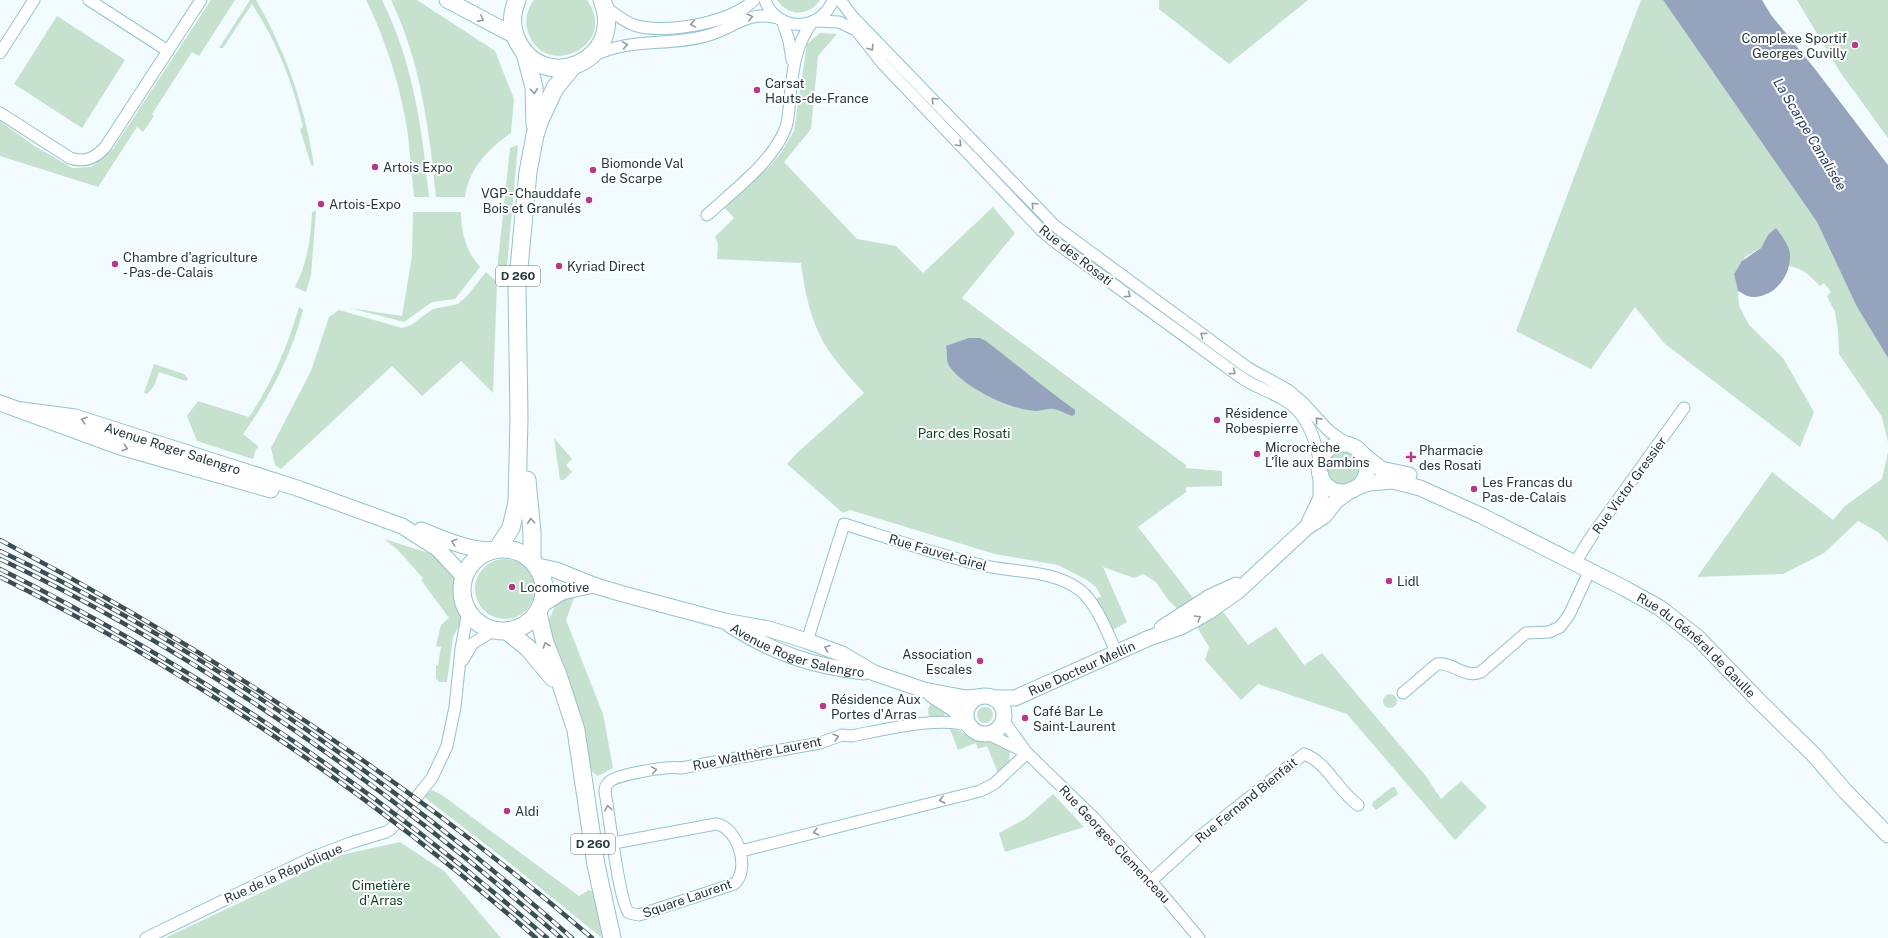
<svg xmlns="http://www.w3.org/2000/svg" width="1888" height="938" viewBox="0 0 1888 938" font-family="'Public Sans',sans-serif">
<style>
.green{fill:#c6e1ce}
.water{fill:#95a3bd}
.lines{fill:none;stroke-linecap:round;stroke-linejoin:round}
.street-casing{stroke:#94c3ca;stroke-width:13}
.secondary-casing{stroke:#94c3ca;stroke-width:17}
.primary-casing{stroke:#94c3ca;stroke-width:19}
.street{stroke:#fff;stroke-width:11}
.secondary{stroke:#fff;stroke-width:15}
.primary{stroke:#fff;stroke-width:17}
.rail-casing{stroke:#3c4e51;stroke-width:4.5}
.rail{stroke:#fff;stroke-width:3;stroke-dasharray:9;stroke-linecap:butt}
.oneway{stroke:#929b9c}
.poi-dot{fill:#b73a8a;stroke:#fff;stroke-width:1.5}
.labels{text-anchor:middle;stroke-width:4;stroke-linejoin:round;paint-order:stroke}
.shield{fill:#fff;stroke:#667375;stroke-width:1}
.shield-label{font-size:12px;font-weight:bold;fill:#24373a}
.poi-label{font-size:13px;fill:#24373a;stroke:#fff;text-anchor:start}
.street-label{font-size:13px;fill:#24373a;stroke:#fff}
.park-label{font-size:13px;fill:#0d3f23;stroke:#fff}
.water-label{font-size:14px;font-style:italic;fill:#2a3d63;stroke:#fff}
</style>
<rect width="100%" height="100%" fill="#f2fbfd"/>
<!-- green -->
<g class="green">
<polygon points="211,0 235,0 199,56 192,52 152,114 154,116 143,132 137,127 98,187 0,156 0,121 33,145 72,168 91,167 113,149"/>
<path d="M250,0H256C286,52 305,106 314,166L311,165L300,129L303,127L302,123C292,81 276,40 252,4L223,48H219Z"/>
<path d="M366,0H382C413,62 422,128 429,197H414C412,176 410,156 408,135C402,91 386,40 366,0Z"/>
<path d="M391,0H417L495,51L514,99L511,133C488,149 469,168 465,197H436C429,129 421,62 391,0Z"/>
<path d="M534,0H587C620,46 544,81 528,32C524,21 527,9 534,0Z"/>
<path d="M777,0H820C810,16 788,17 777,0Z"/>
<polygon points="1159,0 1308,0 1229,64 1159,9"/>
<path d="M1641,0H1663L1817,222L1857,307L1888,358V442L1882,417L1839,354L1838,330L1835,312L1827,296L1831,292L1824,283L1820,286C1810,276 1803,268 1788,266L1790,254L1768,235L1761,248L1745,257L1734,274L1738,291L1739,306L1749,325L1783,358L1814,412L1800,447L1664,343L1635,307L1591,369L1516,331Z"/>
<polygon points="1797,0 1888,0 1888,138 1840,72"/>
<polygon points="57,16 125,60 82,128 14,84"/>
<path d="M820,33L837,34L818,56L811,129L784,162L857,239L896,246L923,273L993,207L1015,233L962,298L1186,465V468L1222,471V486L1186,487V492L1138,527L1201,608L1224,613L1248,645L1276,627L1304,665L1322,653L1425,775L1441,799L1461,781L1487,807L1455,840L1347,714L1258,684L1241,700L1205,660L1209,647L1197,627L1169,601L1156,582L1143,574L1134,578L1103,567L1127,622L1111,631L1096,599L1101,596L1096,587L1087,580L1058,565L995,554L850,510L843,513L787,464L797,453L864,393C854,382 843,370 834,358C813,331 805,296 801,263L717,259L718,243L715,237L734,218L723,206L769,167L781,153L794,131L807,44Z"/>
<polygon points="966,139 1042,218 1130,286 1128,290 1056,237 963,142"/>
<polygon points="518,145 506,277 497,270 510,148"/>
<path d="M316,211L311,275L306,292L295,287C307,264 311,238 312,212Z"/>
<path d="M413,212H461C461,233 466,251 480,267L455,299L432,302L404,322L350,308L402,316L412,256Z"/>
<polygon points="486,272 497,282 493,393 461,361 422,396 392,366 281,469 275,465 271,448 311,371 329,317 339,310 402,328 411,325 433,309 458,304 467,296"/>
<path d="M299,307L303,310C292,354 270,397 243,434L259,447L256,449L253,459L197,441L187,416L198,401L249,417C272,384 288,345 299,307Z"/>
<polygon points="154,364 184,374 188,379 186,381 159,372 154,386 147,394 144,393"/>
<polygon points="554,438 572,459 566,465 572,472 564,480 560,480"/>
<polygon points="1888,452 1888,542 1878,532 1858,521 1824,553 1783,574 1697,577 1772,472 1833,520 1845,506 1882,479"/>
<circle cx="1343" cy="468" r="16"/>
<polygon points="384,539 435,555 454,573 454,600 462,620 453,637 447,682 439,682 436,678 436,666 438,665 441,647 436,646 441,625 449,618 421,580 423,578 397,549"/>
<circle cx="505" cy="589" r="30"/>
<polygon points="569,598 574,598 566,620 603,714 613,768 598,776 590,770 578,706 555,656 547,624 557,602"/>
<circle cx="1390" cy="701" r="7"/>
<polygon points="932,701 946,709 944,717 929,719 928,709"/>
<circle cx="985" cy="715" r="8"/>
<path d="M950,729C961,730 967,736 977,739C989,743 1001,742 1010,751L1009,762L998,773L987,746L978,749L976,743L958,750Z"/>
<polygon points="1392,787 1395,787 1398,794 1376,810 1372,805 1373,802"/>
<polygon points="432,790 442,795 579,896 589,890 594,892 602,938 502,857 424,797"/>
<polygon points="1053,794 1084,827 1005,852 999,833 1025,819"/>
<polygon points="400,842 444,871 501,938 165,938 341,855"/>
</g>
<!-- water -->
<g class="water">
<polygon points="1663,0 1762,0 1771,15 1815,69 1888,165 1888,358 1857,307 1817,222"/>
<path d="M1776,228C1781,235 1790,246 1790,255C1791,276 1774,298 1752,297C1748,297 1742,293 1738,291L1734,274L1742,261L1761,248L1768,235Z"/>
<path d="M969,338H980L986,341C1016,364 1044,388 1075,410V414L1072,416C1066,414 1060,410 1054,409C1049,408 1042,411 1036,411C1010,410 965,388 950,367C945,361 948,353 946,346Z"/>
</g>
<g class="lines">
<defs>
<g id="street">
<polyline points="89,0 168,51"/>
<path d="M765,0C776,33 821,32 833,0"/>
<polyline points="840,0 852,16 1055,226 1248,368 1288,390 1303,403 1329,431 1348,444"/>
<path d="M605,7C614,13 623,21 634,25C664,35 731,23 754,0"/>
<polyline points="782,20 789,41 792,60"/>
<path d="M815,21L839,22L856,30L883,64L1042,231L1055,242C1117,287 1178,331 1239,376C1258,390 1283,394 1299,412C1312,428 1318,448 1320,468"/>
<polyline points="0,53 34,0"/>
<path d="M593,56C630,37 670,47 709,35C735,27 749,10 778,18"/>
<path d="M0,113L70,158C85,163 96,158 106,146L201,0"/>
<path d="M707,215C733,191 774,161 786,127C789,117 789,107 790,97C793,69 795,46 812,22"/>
<polyline points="1575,563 1591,537 1684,408"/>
<path d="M807,641L844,524C889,538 935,554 981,565C1013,573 1052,569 1080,590C1098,605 1107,633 1117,653"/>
<polyline points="463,660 472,644 494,630"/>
<path d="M1403,693L1437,664C1454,662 1464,679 1481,672L1526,633L1549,632L1560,627L1569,615L1590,570"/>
<polyline points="1003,720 1027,753 1095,819 1151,881 1199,938"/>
<polyline points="988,734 1023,751"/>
<path d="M614,843L716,824C738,827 751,870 734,884L639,915L629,913C619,903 609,812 605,792C605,789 605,786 608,783C615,774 669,766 681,768L820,743L842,735L851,736C879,731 945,714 970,727"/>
<polyline points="741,851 980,791 994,784 1027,753"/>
<path d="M1151,881L1198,838L1304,754C1327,762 1338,791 1358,805"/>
<polyline points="146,938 311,858 350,843 386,832 391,829 432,778 447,746 455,707 461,649 468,611"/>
</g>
<g id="secondary">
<polyline points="447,0 515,36"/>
<polyline points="0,403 120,447 271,490"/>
<path id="s1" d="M22,410L75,417L300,489L402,526L438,549L464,577"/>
<circle cx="1343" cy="468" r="24"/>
<polyline points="1362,454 1381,469 1409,475"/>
<path id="s2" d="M1355,488L1369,483L1393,481L1420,488L1480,515L1624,588L1660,608L1698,638L1758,700L1814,755L1845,791L1888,835"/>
<polyline points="1308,525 1321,498 1321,475"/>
<path d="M421,530C444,539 467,550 492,550"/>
<polyline points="538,566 556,570 593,585 623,594 724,621 769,629 807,641 842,654 874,673 924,690 966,698 978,697"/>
<polyline points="543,604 562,592 593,585"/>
<path id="s3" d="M730,625C774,653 811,666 864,672"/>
<polyline points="1162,628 1210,597 1236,585"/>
<polyline points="932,695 954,709 967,722"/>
<circle cx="985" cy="715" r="19"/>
<path id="s4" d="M993,698H1015L1149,638L1181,627L1208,612L1238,591L1307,527L1324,516L1336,501L1351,490"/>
</g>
<g id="primary">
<path d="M517,0C512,12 511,26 516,38C541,97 627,61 602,0"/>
<polyline points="525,53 534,87 535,125"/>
<polyline points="527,480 532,532 532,560"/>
<polyline points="498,548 511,528 517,502 519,418 517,289 528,172 535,135 540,120 555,88 573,66"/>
<circle cx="503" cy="590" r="41"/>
<polyline points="538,613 545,643 558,675 576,730 596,865 612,938"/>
<polyline points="507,631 528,648 553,678"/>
</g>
</defs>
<!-- street casing -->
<use href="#street" class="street-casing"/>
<!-- secondary casing -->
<use href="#secondary" class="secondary-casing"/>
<!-- primary casing -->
<use href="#primary" class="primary-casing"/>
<!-- street -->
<use href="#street" class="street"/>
<!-- secondary -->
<use href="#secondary" class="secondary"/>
<!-- primary -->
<use href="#primary" class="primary"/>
<defs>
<g id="rail">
<path d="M0,540C212,651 411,783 592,938"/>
<path d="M0,551C203,647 404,789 572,938"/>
<path d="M0,559C204,656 391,790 561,938"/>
<path d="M0,569C198,668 381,792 547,938"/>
<path d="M0,577C194,673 374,796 536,938"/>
</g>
</defs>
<!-- rail casing -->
<use href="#rail" class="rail-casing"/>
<!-- rail -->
<use href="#rail" class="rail"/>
</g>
<!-- one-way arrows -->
<defs><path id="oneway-chevron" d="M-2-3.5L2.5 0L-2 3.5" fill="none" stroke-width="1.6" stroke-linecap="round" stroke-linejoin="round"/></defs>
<g class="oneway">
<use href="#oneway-chevron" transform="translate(750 17) rotate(-14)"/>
<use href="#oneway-chevron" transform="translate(481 19) rotate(28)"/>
<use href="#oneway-chevron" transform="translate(693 24) rotate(170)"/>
<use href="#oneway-chevron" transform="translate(625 45) rotate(-10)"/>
<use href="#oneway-chevron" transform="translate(871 48) rotate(56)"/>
<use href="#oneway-chevron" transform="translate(534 91) rotate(86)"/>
<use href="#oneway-chevron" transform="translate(934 100) rotate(-134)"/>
<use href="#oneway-chevron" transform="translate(959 144) rotate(45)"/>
<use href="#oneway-chevron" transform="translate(1034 205) rotate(-134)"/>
<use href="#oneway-chevron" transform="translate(1128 295) rotate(36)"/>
<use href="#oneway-chevron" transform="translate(1203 335) rotate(-144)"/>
<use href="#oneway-chevron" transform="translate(1233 372) rotate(37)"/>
<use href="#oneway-chevron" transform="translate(84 420) rotate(-162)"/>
<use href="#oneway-chevron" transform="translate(1318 420) rotate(-132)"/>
<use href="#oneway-chevron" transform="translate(125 448) rotate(17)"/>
<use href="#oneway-chevron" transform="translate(531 521) rotate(-95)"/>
<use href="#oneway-chevron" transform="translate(454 542) rotate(-161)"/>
<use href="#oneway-chevron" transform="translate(1198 618) rotate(-31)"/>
<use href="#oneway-chevron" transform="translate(546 645) rotate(-109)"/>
<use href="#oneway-chevron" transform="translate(827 648) rotate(-160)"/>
<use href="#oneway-chevron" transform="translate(836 737) rotate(-16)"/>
<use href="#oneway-chevron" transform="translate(654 770) rotate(-10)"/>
<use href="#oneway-chevron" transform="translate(942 800) rotate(166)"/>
<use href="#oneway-chevron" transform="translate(608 808) rotate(-99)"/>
<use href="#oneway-chevron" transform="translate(816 832) rotate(166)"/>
</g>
<!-- markers -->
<g class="poi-dot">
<circle cx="1855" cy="45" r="4"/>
<circle cx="757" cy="90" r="4"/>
<circle cx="375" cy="167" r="4"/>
<circle cx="593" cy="170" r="4"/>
<circle cx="589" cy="200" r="4"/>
<circle cx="321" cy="204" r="4"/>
<circle cx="115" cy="264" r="4"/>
<circle cx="559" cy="266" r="4"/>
<circle cx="1217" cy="420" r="4"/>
<circle cx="1257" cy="454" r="4"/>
<path d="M1409 451h4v4h4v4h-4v4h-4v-4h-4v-4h4z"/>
<circle cx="1474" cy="489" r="4"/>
<circle cx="1389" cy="581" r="4"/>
<circle cx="512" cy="587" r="4"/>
<circle cx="980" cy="661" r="4"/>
<circle cx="823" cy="706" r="4"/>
<circle cx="1025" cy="718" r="4"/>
<circle cx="507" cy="811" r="4"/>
</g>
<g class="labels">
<!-- shield labels -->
<g class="shield">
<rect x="496" y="266" width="44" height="20" rx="3"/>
<rect x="571" y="834" width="44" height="20" rx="3"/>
</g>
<g class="shield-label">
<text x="518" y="280">D 260</text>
<text x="593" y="848">D 260</text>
</g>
<!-- poi labels -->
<g class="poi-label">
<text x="1847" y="43" text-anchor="end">Complexe Sportif<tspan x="1847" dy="15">Georges Cuvilly</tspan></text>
<text x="765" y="88">Carsat<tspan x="765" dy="15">Hauts-de-France</tspan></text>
<text x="601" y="168">Biomonde Val<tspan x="601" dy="15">de Scarpe</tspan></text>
<text x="383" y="172">Artois Expo</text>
<text x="581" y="198" text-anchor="end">VGP - Chauddafe<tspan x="581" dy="15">Bois et Granulés</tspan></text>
<text x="329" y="209">Artois-Expo</text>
<text x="123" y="262">Chambre d'agriculture<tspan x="123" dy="15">- Pas-de-Calais</tspan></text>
<text x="567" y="271">Kyriad Direct</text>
<text x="1225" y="418">Résidence<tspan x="1225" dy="15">Robespierre</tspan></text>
<text x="1265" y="452">Microcrèche<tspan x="1265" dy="15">L’Île aux Bambins</tspan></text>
<text x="1419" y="455">Pharmacie<tspan x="1419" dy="15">des Rosati</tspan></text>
<text x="1482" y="487">Les Francas du<tspan x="1482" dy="15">Pas-de-Calais</tspan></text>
<text x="1397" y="586">Lidl</text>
<text x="520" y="592">Locomotive</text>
<text x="972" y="659" text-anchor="end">Association<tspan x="972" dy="15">Escales</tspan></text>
<text x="831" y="704">Résidence Aux<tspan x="831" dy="15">Portes d'Arras</tspan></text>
<text x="1033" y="716">Café Bar Le<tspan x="1033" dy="15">Saint-Laurent</tspan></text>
<text x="515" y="816">Aldi</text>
</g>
<!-- street labels -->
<g class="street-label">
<text transform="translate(1076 255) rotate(38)" y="5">Rue des Rosati</text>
<text dy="5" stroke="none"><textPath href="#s1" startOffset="156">Avenue Roger Salengro</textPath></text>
<text transform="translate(1629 485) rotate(-54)" y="5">Rue Victor Gressier</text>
<text transform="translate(938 552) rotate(16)" y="5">Rue Fauvet-Girel</text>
<text dy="5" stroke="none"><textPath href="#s2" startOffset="387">Rue du Général de Gaulle</textPath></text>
<text dy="5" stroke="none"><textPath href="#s3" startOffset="73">Avenue Roger Salengro</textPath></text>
<text dy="5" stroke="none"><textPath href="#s4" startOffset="95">Rue Docteur Mellin</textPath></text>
<text transform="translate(757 753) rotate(-11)" y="5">Rue Walthère Laurent</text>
<text transform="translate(1246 800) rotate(-39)" y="5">Rue Fernand Bienfait</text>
<text transform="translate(1115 844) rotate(47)" y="5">Rue Georges Clemenceau</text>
<text transform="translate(283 873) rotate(-24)" y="5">Rue de la République</text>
<text transform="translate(687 898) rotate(-19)" y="5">Square Laurent</text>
</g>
<!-- park labels -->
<g class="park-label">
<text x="964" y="438">Parc des Rosati</text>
<text x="381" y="890">Cimetière<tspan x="381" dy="15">d'Arras</tspan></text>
</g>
<!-- water labels -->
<g class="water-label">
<text transform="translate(1810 134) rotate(59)" y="5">La Scarpe Canalisée</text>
</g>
</g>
</svg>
